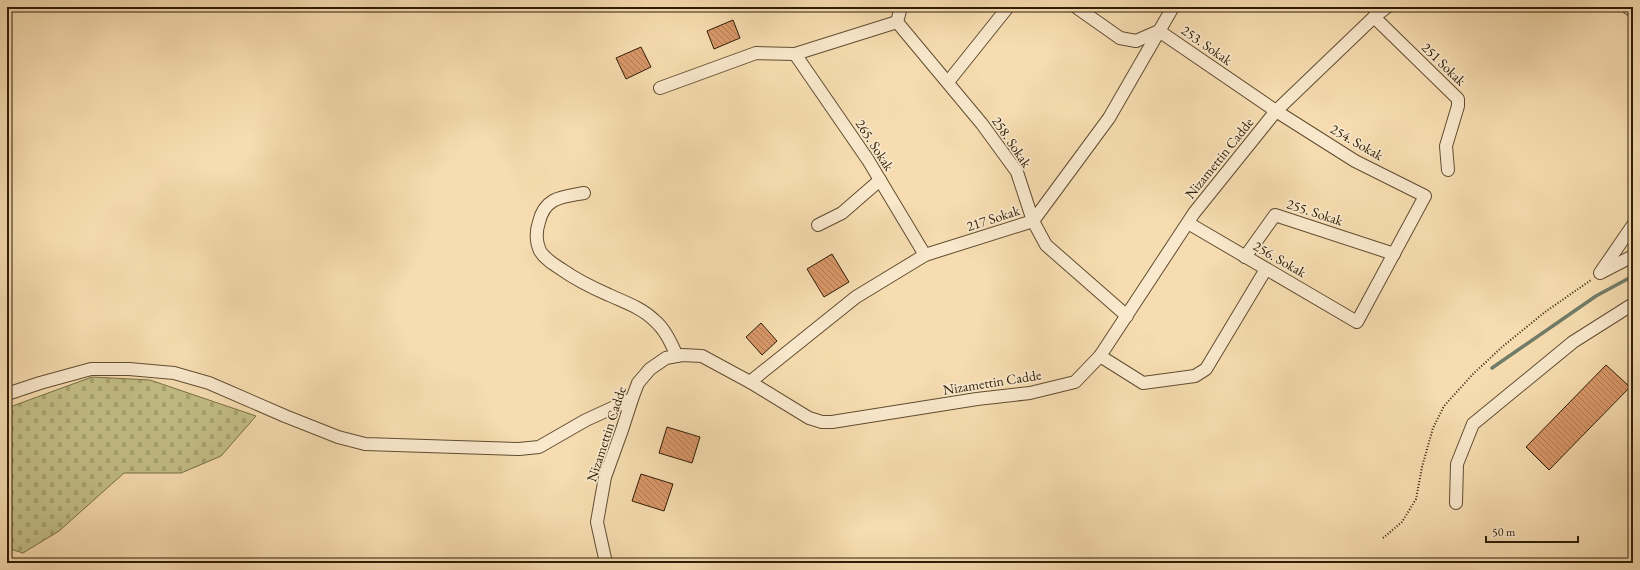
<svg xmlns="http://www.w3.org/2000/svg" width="1640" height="570" viewBox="0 0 1640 570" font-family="'EB Garamond',serif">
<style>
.cemetery{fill:url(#cemetery-stones);stroke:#796e46}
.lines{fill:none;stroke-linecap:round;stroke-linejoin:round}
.stream{stroke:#717c68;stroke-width:3.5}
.building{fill:url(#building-back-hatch);stroke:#2f1d06}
.minor-casing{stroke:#614d30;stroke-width:14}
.path{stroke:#2f1d06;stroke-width:2;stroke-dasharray:1 2;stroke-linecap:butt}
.minor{stroke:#f9e8cc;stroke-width:12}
.labels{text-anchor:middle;stroke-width:3.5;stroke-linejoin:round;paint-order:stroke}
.street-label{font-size:14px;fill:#2f1d06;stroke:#f9e8cc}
</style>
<defs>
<pattern id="cemetery-stones" width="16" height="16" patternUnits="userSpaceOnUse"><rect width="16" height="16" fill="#c3be86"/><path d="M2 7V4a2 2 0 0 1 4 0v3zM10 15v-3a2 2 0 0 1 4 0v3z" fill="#a8a372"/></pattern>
<pattern id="building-back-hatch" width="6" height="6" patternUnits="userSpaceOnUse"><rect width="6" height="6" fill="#d99769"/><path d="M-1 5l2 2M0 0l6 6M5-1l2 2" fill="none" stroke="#b07b54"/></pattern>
</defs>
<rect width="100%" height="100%" fill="#f6dcb0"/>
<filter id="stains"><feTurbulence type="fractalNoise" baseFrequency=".005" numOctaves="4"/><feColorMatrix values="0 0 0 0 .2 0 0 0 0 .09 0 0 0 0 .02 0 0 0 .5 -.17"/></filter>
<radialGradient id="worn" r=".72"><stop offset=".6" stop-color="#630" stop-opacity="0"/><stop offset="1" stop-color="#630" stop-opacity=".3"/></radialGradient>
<!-- cemetery -->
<polygon class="cemetery" points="92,377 150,380 256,416 221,456 181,473 124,473 59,531 23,553 7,548 7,408"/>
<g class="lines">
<!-- stream -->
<polyline class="stream" points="1492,368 1596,296 1633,276"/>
</g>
<!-- building -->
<g class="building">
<polygon points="733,20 740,38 714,49 707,31"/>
<polygon points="641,47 651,67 626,79 616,58"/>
<polygon points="832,254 849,282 824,297 807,269"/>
<polygon points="761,323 777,341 762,355 746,337"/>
<polygon points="1606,365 1630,387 1549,470 1526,447"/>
<polygon points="667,427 700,437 692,463 659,453"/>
<polygon points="641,474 673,484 664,511 632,501"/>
</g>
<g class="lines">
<defs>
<g id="minor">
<polyline points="1076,7 1120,38 1136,41 1159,31 1276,111 1355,161 1425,196 1357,322 1188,223"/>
<polyline points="1627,7 1633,11"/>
<polyline points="1374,17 1458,99 1458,106 1446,146 1448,170"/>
<polyline points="897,22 982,124 1017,172 1033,221 1046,245 1127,316"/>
<polyline points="897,22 901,7"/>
<polyline points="795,54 868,160 925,255"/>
<polyline points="948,82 1008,7"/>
<polyline points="660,88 756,53 795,54 897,22"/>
<path d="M584,193C562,197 545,197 539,222C536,231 536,242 540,251C545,259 553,264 561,269C575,279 593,288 609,295C624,302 642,308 654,320C665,329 671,343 677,356"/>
<polyline points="818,225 842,213 880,180"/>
<polyline points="1245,257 1275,215 1394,254"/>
<polyline points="1602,272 1633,256"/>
<polyline points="1600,273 1633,225"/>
<polyline points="1100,356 1143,383 1195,376 1206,369 1266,269"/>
<polyline points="750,382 856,297 925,255 1033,221 1109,118 1173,7"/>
<polyline points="7,394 40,383 91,369 129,369 174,373 209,383 285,416 338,437 365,444 519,449 539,447 586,420 632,399"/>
<polyline points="1456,503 1457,464 1473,424 1573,342 1633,304"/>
<polyline points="606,563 597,522 605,477 622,430 632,399 638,383 650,369 666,358 682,355 702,356 750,382 809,418 822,422 832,422 977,399 1030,393 1075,382 1100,356 1194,213 1276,111 1374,17 1387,7"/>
</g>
</defs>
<!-- minor casing -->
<use href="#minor" class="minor-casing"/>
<!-- path -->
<polyline class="path" points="1383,538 1402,522 1416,499 1422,467 1433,428 1444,406 1473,374 1502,347 1545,312 1591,280"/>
<!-- minor -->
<use href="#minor" class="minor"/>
</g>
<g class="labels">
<!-- street labels -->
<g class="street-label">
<text transform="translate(1207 45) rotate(35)" y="5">253. Sokak</text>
<text transform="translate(1444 64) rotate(44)" y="5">251 Sokak</text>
<text transform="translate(1012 142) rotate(56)" y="5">258. Sokak</text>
<text transform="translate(1357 142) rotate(30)" y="5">254. Sokak</text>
<text transform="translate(875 145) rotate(57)" y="5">265. Sokak</text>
<text transform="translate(1219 158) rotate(-51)" y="5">Nizamettin Cadde</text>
<text transform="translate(1315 212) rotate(18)" y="5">255. Sokak</text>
<text transform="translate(993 218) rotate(-18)" y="5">217 Sokak</text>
<text transform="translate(1280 259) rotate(30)" y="5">256. Sokak</text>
<text transform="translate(992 382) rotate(-9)" y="5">Nizamettin Cadde</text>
<text transform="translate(606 434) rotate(-72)" y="5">Nizamettin Cadde</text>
</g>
</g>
<!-- margin -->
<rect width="1640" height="570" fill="none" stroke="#f6dcb0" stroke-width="24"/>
<rect x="8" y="8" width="1624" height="554" fill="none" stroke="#2f1d06" stroke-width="2"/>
<rect x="12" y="12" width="1616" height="546" fill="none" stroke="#2f1d06"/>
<!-- scale -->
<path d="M1486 536v6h92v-6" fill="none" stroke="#2f1d06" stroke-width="2"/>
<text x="1492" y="536" font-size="12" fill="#2f1d06" stroke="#f9e8cc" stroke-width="3" paint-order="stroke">50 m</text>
<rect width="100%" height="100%" filter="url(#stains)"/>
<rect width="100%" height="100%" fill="url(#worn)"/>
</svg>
